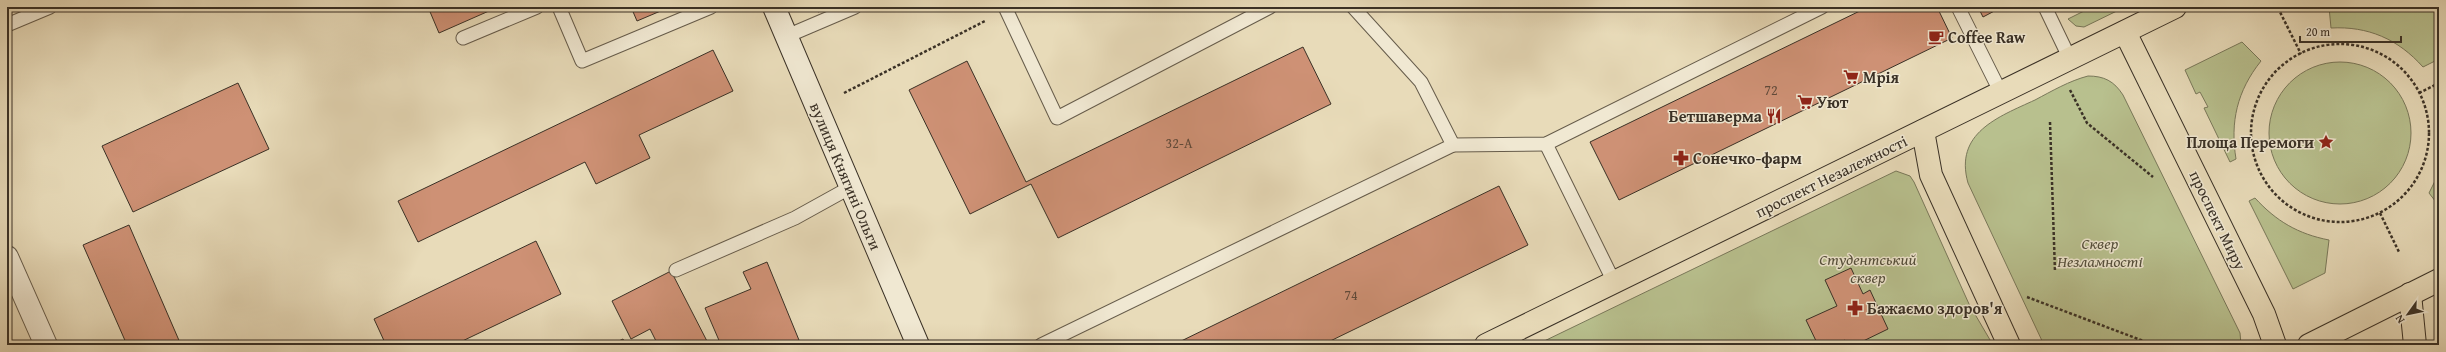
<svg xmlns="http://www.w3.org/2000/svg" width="2446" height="352" viewBox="0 0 2446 352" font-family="'Gentium Book Plus',serif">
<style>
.green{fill:#b8c08e;stroke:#79785a}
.building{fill:#ce9175;stroke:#3a3126}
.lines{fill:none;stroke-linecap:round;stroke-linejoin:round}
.lane-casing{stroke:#665c4b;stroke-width:15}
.street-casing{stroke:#665c4b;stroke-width:24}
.secondary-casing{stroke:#3a3126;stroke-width:24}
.primary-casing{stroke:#3a3126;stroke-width:24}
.path{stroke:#3a3126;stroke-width:2.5;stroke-dasharray:3 2;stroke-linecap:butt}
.lane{stroke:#f0e8d2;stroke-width:13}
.street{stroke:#f0e8d2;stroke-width:22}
.secondary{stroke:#f0e8d2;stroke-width:22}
.primary{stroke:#e8dbb9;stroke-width:22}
.labels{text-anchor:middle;stroke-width:3;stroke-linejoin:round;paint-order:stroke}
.number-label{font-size:14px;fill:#5f493a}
.poi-label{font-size:16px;font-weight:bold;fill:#3a3126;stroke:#f0e8d2;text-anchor:start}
.street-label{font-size:16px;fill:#3a3126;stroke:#f0e8d2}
.park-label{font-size:16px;font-style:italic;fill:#534e3b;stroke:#f0e8d2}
</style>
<rect width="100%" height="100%" fill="#e8dbb9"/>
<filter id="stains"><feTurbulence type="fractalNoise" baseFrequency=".005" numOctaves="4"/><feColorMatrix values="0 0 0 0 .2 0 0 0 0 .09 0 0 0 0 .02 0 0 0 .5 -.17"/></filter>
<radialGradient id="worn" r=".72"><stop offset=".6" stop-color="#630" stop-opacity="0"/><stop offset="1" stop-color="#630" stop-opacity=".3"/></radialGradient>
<!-- green -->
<g class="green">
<polygon points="2092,7 2125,7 2084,27 2076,26 2068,19"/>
<path d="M2329,7H2439V59L2423,67C2398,39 2368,26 2331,28Z"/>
<path d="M2242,42L2261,61C2237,91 2230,122 2236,159L2230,162L2204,108L2208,107L2200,92L2196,94L2185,70Z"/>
<circle cx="2340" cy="133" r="71"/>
<path d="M2088,76C2104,76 2114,81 2123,95L2240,333L2241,345H2044L1968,183C1954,133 1998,117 2035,100C2052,91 2069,81 2088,76Z"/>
<polygon points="1896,171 1910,176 1914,182 1969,304 1993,345 1536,345"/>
<polygon points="2439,173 2439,206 2429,193"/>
<path d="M2255,198C2276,221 2298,234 2329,240L2325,273L2293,289L2249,201Z"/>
</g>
<!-- building -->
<g class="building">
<polygon points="428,7 498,7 439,33"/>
<polygon points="631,7 670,7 637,21"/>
<polygon points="816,7 831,7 818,12"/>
<polygon points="1868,7 1937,7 1952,38 1619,200 1590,142"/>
<polygon points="1978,7 2002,7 1983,17"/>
<polygon points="1303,47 1331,104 1058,238 1031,184 970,214 909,90 967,61 1026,182"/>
<polygon points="713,50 733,91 639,135 650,158 596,184 585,162 418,242 398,201"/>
<polygon points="238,83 269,149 133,212 102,146"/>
<polygon points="1499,186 1528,245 1322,345 1173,345"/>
<polygon points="129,225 181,345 127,345 83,245"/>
<polygon points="536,241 561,294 454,345 386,345 374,319"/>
<polygon points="767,262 801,345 721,345 705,308 751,289 743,272"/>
<polygon points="1851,268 1863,294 1870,290 1888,329 1855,345 1847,345 1845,340 1835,345 1818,345 1806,320 1837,306 1825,280"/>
<polygon points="671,271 709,345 658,345 650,329 631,339 612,301"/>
<polygon points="623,339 626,345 610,345"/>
</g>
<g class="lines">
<defs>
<g id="lane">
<polyline points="559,7 582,61 711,7"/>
<polyline points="1005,7 1057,118 1270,7"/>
<polyline points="1958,7 2001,93"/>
<polyline points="2045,7 2070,59"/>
<polyline points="7,25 50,7"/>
<polyline points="787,36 855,7"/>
<polyline points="463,38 537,7"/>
<polyline points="1546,144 1614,282"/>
<polyline points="1453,145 1546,144 1822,7"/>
<polyline points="676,270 795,218 851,187"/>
<polyline points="1041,345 1453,145 1421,82 1353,7"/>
</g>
<polyline id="street" points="7,257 46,345"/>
<polyline id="secondary" points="774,7 918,345"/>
<g id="primary">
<polyline points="2125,32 2264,314 2275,345"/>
<polyline points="1923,131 1931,175 2009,345"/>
<polyline points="2410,294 2415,345"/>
<polyline points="1486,345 2175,7"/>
<polyline points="2309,345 2439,280"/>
</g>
</defs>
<!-- lane casing -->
<use href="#lane" class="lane-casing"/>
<!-- street casing -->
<use href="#street" class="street-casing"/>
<!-- secondary casing -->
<use href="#secondary" class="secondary-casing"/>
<!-- primary casing -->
<use href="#primary" class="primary-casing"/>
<!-- path -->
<g class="path">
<polyline points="2278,8 2301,54"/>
<circle cx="2340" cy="133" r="89"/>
<polyline points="2070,90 2087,123 2153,177"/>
<polyline points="844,93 985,21"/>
<polyline points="2419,93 2439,83"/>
<polyline points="2050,122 2055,272"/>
<polyline points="2380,213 2399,252"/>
<polyline points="2027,297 2154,345"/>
</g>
<!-- lane -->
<use href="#lane" class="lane"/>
<!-- street -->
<use href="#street" class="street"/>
<!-- secondary -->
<use href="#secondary" class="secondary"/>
<!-- primary -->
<use href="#primary" class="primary"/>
</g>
<!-- icons -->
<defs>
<symbol id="cafe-bare" viewBox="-9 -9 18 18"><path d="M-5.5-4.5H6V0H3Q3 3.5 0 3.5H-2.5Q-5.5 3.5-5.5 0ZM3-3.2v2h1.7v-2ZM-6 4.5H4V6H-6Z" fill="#8f2418" stroke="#f0e8d2" stroke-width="2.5" paint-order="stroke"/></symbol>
<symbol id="supermarket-bare" viewBox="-9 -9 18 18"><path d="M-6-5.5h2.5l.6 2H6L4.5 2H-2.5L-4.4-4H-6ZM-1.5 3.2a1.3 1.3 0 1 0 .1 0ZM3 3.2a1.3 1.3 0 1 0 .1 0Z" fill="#8f2418" stroke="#f0e8d2" stroke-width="2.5" paint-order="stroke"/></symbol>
<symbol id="restaurant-bare" viewBox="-9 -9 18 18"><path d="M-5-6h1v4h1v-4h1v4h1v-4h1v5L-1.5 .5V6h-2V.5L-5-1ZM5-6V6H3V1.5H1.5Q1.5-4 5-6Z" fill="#8f2418" stroke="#f0e8d2" stroke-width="2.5" paint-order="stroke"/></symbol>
<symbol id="sight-bare" viewBox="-9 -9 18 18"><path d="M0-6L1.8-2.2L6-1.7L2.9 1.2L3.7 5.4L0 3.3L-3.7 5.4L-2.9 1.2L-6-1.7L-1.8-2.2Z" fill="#8f2418" stroke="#f0e8d2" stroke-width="2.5" paint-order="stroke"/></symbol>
<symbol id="pharmacy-bare" viewBox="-9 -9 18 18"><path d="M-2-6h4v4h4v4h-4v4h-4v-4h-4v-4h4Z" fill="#8f2418" stroke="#f0e8d2" stroke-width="2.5" paint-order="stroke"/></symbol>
</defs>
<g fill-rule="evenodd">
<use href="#cafe-bare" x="1925" y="26" width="22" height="22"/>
<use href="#supermarket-bare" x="1840" y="66" width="22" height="22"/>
<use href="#supermarket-bare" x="1794" y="91" width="22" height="22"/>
<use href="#restaurant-bare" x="1763" y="105" width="22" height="22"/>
<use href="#sight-bare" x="2315" y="131" width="22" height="22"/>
<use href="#pharmacy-bare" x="1670" y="147" width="22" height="22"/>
<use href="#pharmacy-bare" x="1844" y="297" width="22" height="22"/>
</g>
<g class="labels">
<!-- number labels -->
<g class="number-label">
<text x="1771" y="95">72</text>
<text x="1179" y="148">32-А</text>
<text x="1351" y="300">74</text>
</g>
<!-- poi labels -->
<g class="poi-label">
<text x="1948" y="43">Coffee Raw</text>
<text x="1863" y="83">Мрія</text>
<text x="1817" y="108">Уют</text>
<text x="1762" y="122" text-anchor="end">Бетшаверма</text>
<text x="2314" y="148" text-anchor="end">Площа Перемоги</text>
<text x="1693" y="164">Сонечко-фарм</text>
<text x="1867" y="314">Бажаємо здоров'я</text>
</g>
<!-- street labels -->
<g class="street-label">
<text transform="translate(846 176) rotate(67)" y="6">вулиця Княгині Ольги</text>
<text transform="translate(1831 176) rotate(-26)" y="6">проспект Незалежності</text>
<text transform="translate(2218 220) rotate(64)" y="6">проспект Миру</text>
</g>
<!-- park labels -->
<g class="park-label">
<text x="2100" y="249">Сквер<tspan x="2100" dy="18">Незламності</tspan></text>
<text x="1868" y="265">Студентський<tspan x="1868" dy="18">сквер</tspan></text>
</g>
</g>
<!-- margin -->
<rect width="2446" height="352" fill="none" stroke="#e8dbb9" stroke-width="24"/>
<rect x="8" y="8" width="2430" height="336" fill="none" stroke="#3a3126" stroke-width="2"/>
<rect x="12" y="12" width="2422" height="328" fill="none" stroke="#3a3126"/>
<!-- north arrow -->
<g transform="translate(2408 314) rotate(237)" stroke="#f0e8d2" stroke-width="3" paint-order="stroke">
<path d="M0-3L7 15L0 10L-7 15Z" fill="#3a3126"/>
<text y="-6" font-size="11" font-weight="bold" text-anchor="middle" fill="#3a3126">N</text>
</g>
<!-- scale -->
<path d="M2300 36v6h101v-6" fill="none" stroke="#3a3126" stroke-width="2"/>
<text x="2306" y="36" font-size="12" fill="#3a3126" stroke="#f0e8d2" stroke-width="3" paint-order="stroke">20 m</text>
<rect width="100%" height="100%" filter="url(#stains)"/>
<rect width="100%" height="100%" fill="url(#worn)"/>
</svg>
